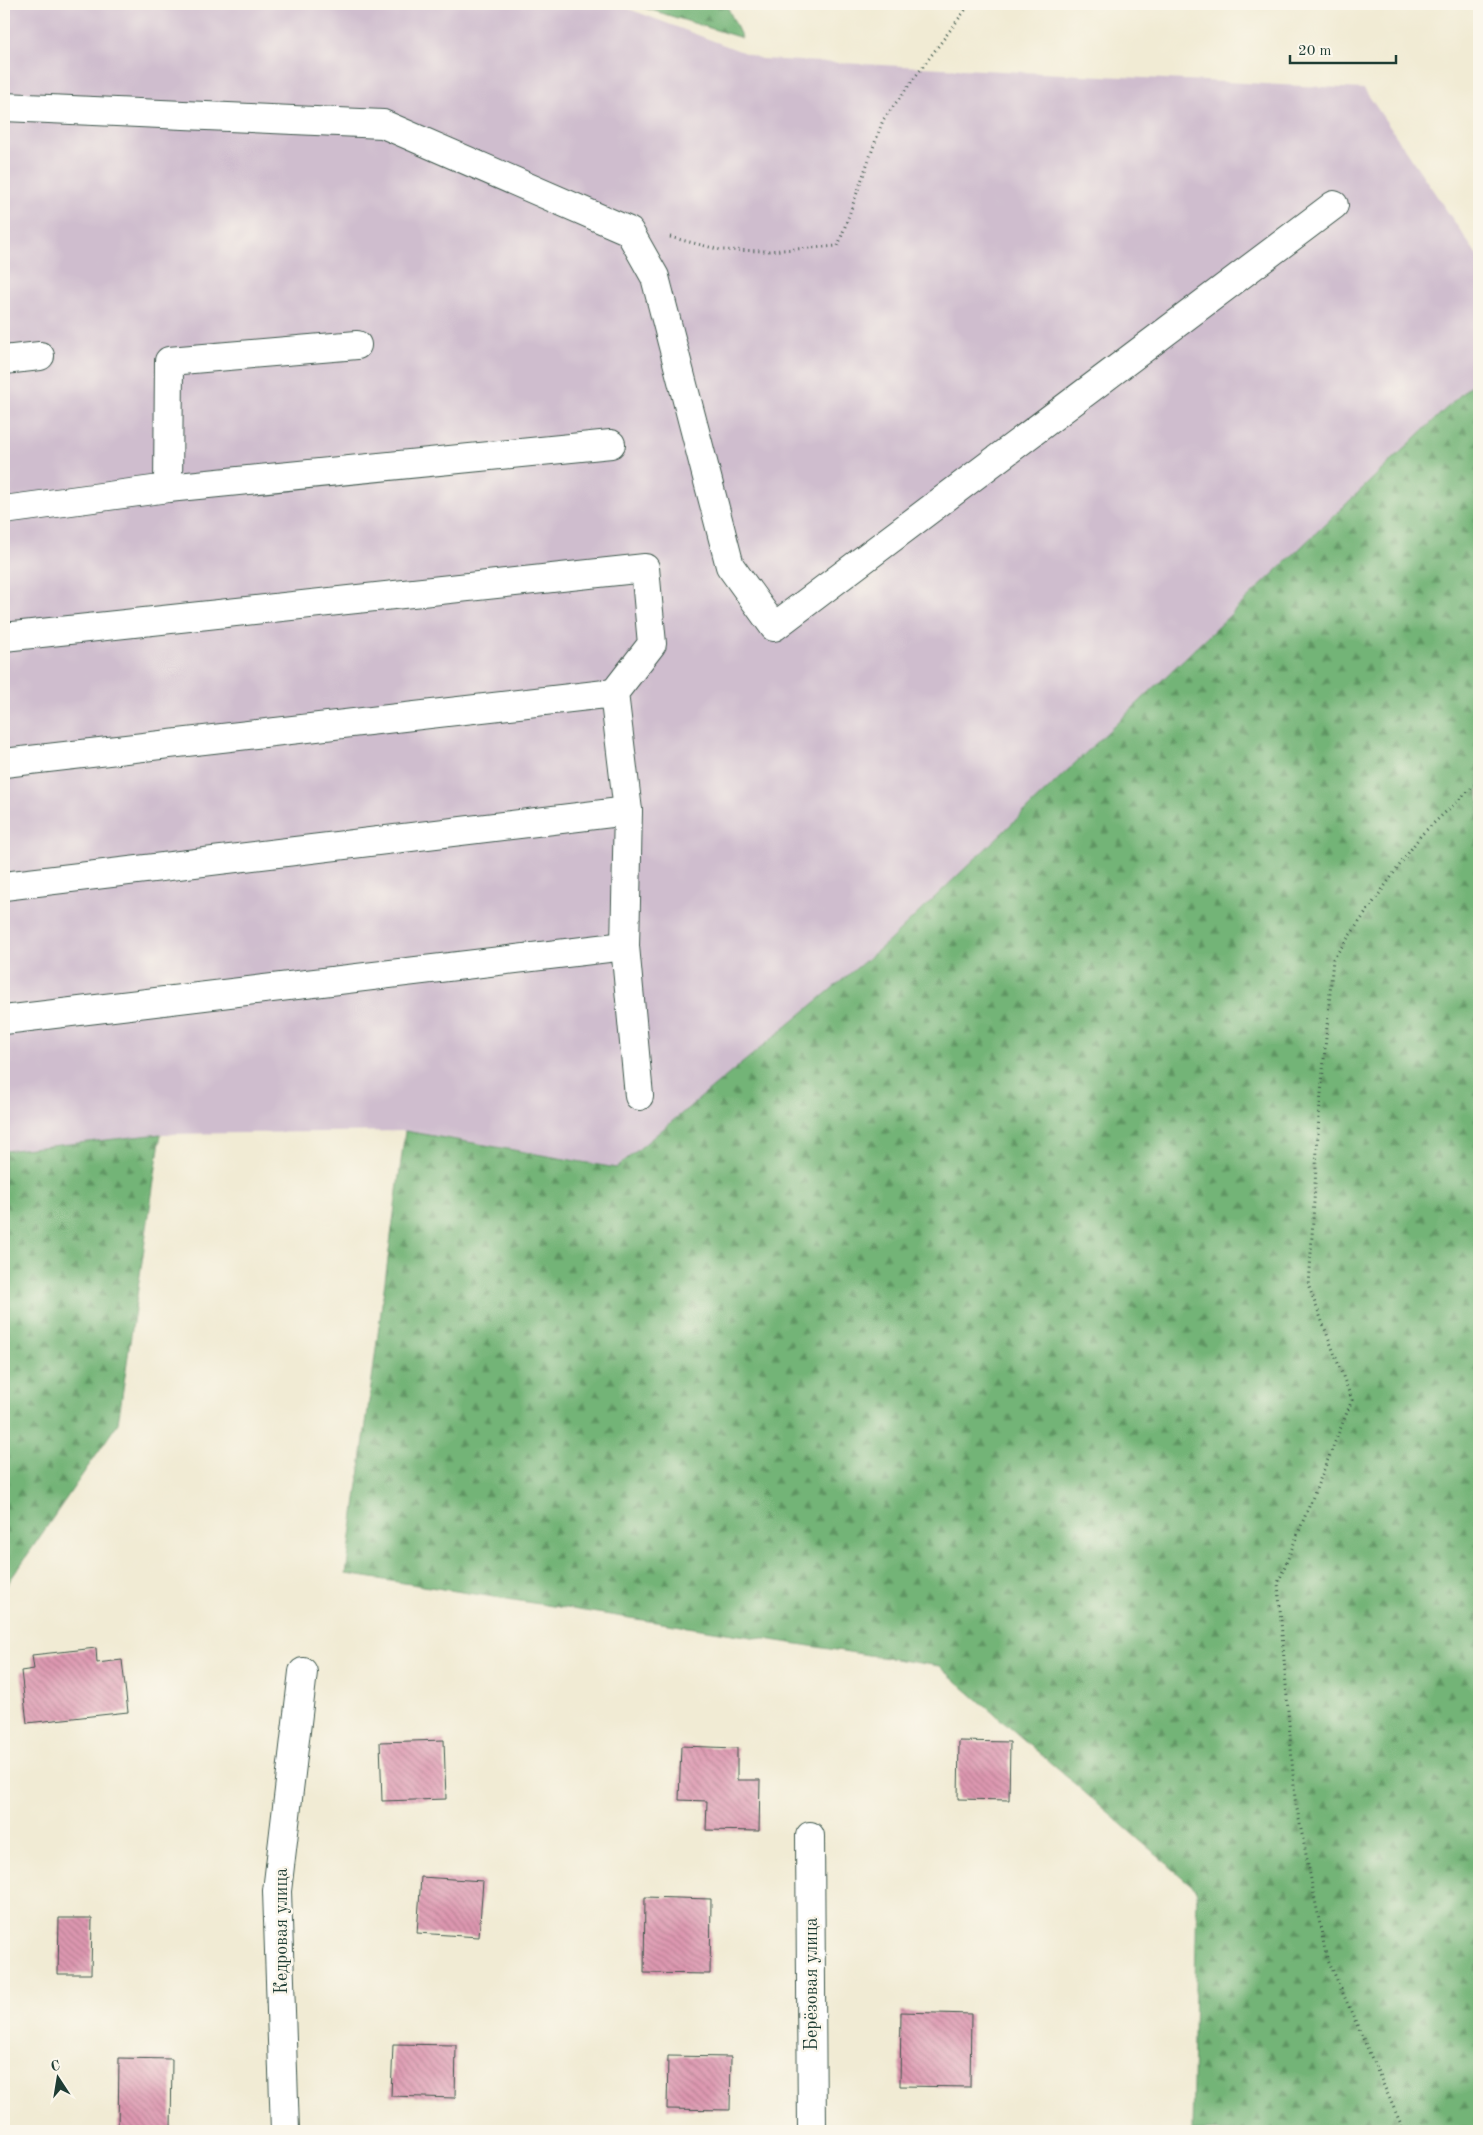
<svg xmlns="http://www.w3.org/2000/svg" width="1483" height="2135" viewBox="0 0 1483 2135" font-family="'Old Standard TT',serif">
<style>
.industrial{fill:#cfbdce}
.forest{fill:url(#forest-firs);stroke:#497856}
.building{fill:url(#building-back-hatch)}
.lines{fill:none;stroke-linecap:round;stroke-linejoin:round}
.minor-casing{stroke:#3e574c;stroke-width:30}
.path{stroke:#3e574c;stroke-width:3;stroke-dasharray:1 4;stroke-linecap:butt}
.minor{stroke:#fff;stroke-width:28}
.labels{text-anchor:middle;stroke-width:5;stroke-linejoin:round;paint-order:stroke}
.street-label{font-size:18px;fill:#1f3d34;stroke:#fbf7ec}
</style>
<defs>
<pattern id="forest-firs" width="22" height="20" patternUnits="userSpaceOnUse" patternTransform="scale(1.25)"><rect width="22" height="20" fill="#73b477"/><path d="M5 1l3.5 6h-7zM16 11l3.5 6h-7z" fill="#5e9462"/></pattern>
<pattern id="building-back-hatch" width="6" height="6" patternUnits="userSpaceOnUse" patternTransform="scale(1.25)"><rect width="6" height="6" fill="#dd97b0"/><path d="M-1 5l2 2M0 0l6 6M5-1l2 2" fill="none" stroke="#b37c90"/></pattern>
</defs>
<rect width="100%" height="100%" fill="#fbf7ec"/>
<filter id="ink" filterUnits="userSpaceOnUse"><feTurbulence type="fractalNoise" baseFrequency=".02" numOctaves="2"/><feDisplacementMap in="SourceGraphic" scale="10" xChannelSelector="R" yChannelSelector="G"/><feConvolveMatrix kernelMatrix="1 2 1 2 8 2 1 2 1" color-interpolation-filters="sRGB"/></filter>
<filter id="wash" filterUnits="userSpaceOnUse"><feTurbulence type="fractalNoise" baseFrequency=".0096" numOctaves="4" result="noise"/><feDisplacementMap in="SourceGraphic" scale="20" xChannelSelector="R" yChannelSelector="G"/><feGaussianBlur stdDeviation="1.12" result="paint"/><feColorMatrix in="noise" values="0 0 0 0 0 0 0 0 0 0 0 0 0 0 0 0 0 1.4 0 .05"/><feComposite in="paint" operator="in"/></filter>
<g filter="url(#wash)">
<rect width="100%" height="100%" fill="#f1ebd4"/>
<!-- industrial -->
<polygon class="industrial" points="4,4 616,4 761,59 1364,89 1479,258 1479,377 888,942 616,1168 405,1131 161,1134 4,1151"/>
<!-- forest -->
<g class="forest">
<polygon points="632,4 726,4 742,38"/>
<polygon points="1479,377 1479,2131 1192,2131 1197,1890 939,1666 346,1574 405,1131 616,1168 888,942"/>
<polygon points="161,1134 118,1423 4,1589 4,1151"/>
</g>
<g id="blocks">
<!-- building -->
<g class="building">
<polygon points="96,1648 97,1663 122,1660 128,1712 27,1723 21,1671 34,1669 32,1655"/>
<polygon points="444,1740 446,1799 382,1801 380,1742"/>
<polygon points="959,1741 1010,1742 1009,1800 958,1799"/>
<polygon points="681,1746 737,1748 737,1780 760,1780 759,1831 706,1830 707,1801 679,1800"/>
<polygon points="421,1877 483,1881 479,1937 417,1933"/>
<polygon points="645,1897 711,1899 710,1974 644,1973"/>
<polygon points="59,1918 92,1918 91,1974 58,1974"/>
<polygon points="901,2012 971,2014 970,2087 900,2086"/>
<polygon points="393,2044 456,2045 455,2098 391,2096"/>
<polygon points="668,2056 731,2057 730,2110 667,2109"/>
<polygon points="119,2058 172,2059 171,2131 118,2130"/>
</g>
</g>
</g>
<g filter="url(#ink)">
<use href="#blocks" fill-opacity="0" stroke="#3e574c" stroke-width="1"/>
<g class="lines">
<defs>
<g id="minor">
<polyline points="4,107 383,124 629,231 655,277 730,566 774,627 1334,205"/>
<polyline points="4,360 40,356"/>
<polyline points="168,488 169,361 357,345"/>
<polyline points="4,510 168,488 611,444"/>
<polyline points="4,637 645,568 652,644 614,693 628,811 625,946"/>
<polyline points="4,763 614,693"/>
<polyline points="4,886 628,811"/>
<polyline points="4,1020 625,946 639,1096"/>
<polyline points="810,1836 812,2131"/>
<polyline points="285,2131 277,1891 303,1672"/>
</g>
</defs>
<!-- minor casing -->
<use href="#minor" class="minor-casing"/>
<!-- path -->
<g class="path">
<polyline points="670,237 721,250 768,251 838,246 883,120 966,9 968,4"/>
<polyline points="1404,2131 1326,1955 1295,1799 1278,1583 1352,1400 1309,1287 1319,1116 1333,959 1421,835 1479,781"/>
</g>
<!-- minor -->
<use href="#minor" class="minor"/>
</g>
</g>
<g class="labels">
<!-- street labels -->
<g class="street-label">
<text transform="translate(281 1931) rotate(-90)" y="6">Кедровая улица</text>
<text transform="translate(811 1984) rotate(-90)" y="6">Берёзовая улица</text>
</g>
</g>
<!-- margin -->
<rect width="1483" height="2135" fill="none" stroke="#fbf7ec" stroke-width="20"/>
<!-- north arrow -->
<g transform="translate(58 2078) rotate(348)" stroke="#fbf7ec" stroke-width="4" paint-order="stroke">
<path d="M0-4L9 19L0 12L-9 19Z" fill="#1f3d34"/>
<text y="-8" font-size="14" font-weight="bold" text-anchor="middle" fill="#1f3d34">С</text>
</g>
<!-- scale -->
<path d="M1290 55v8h106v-8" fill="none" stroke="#1f3d34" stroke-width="2.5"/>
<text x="1298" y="55" font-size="15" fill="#1f3d34" stroke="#fbf7ec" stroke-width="4" paint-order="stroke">20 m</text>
</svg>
